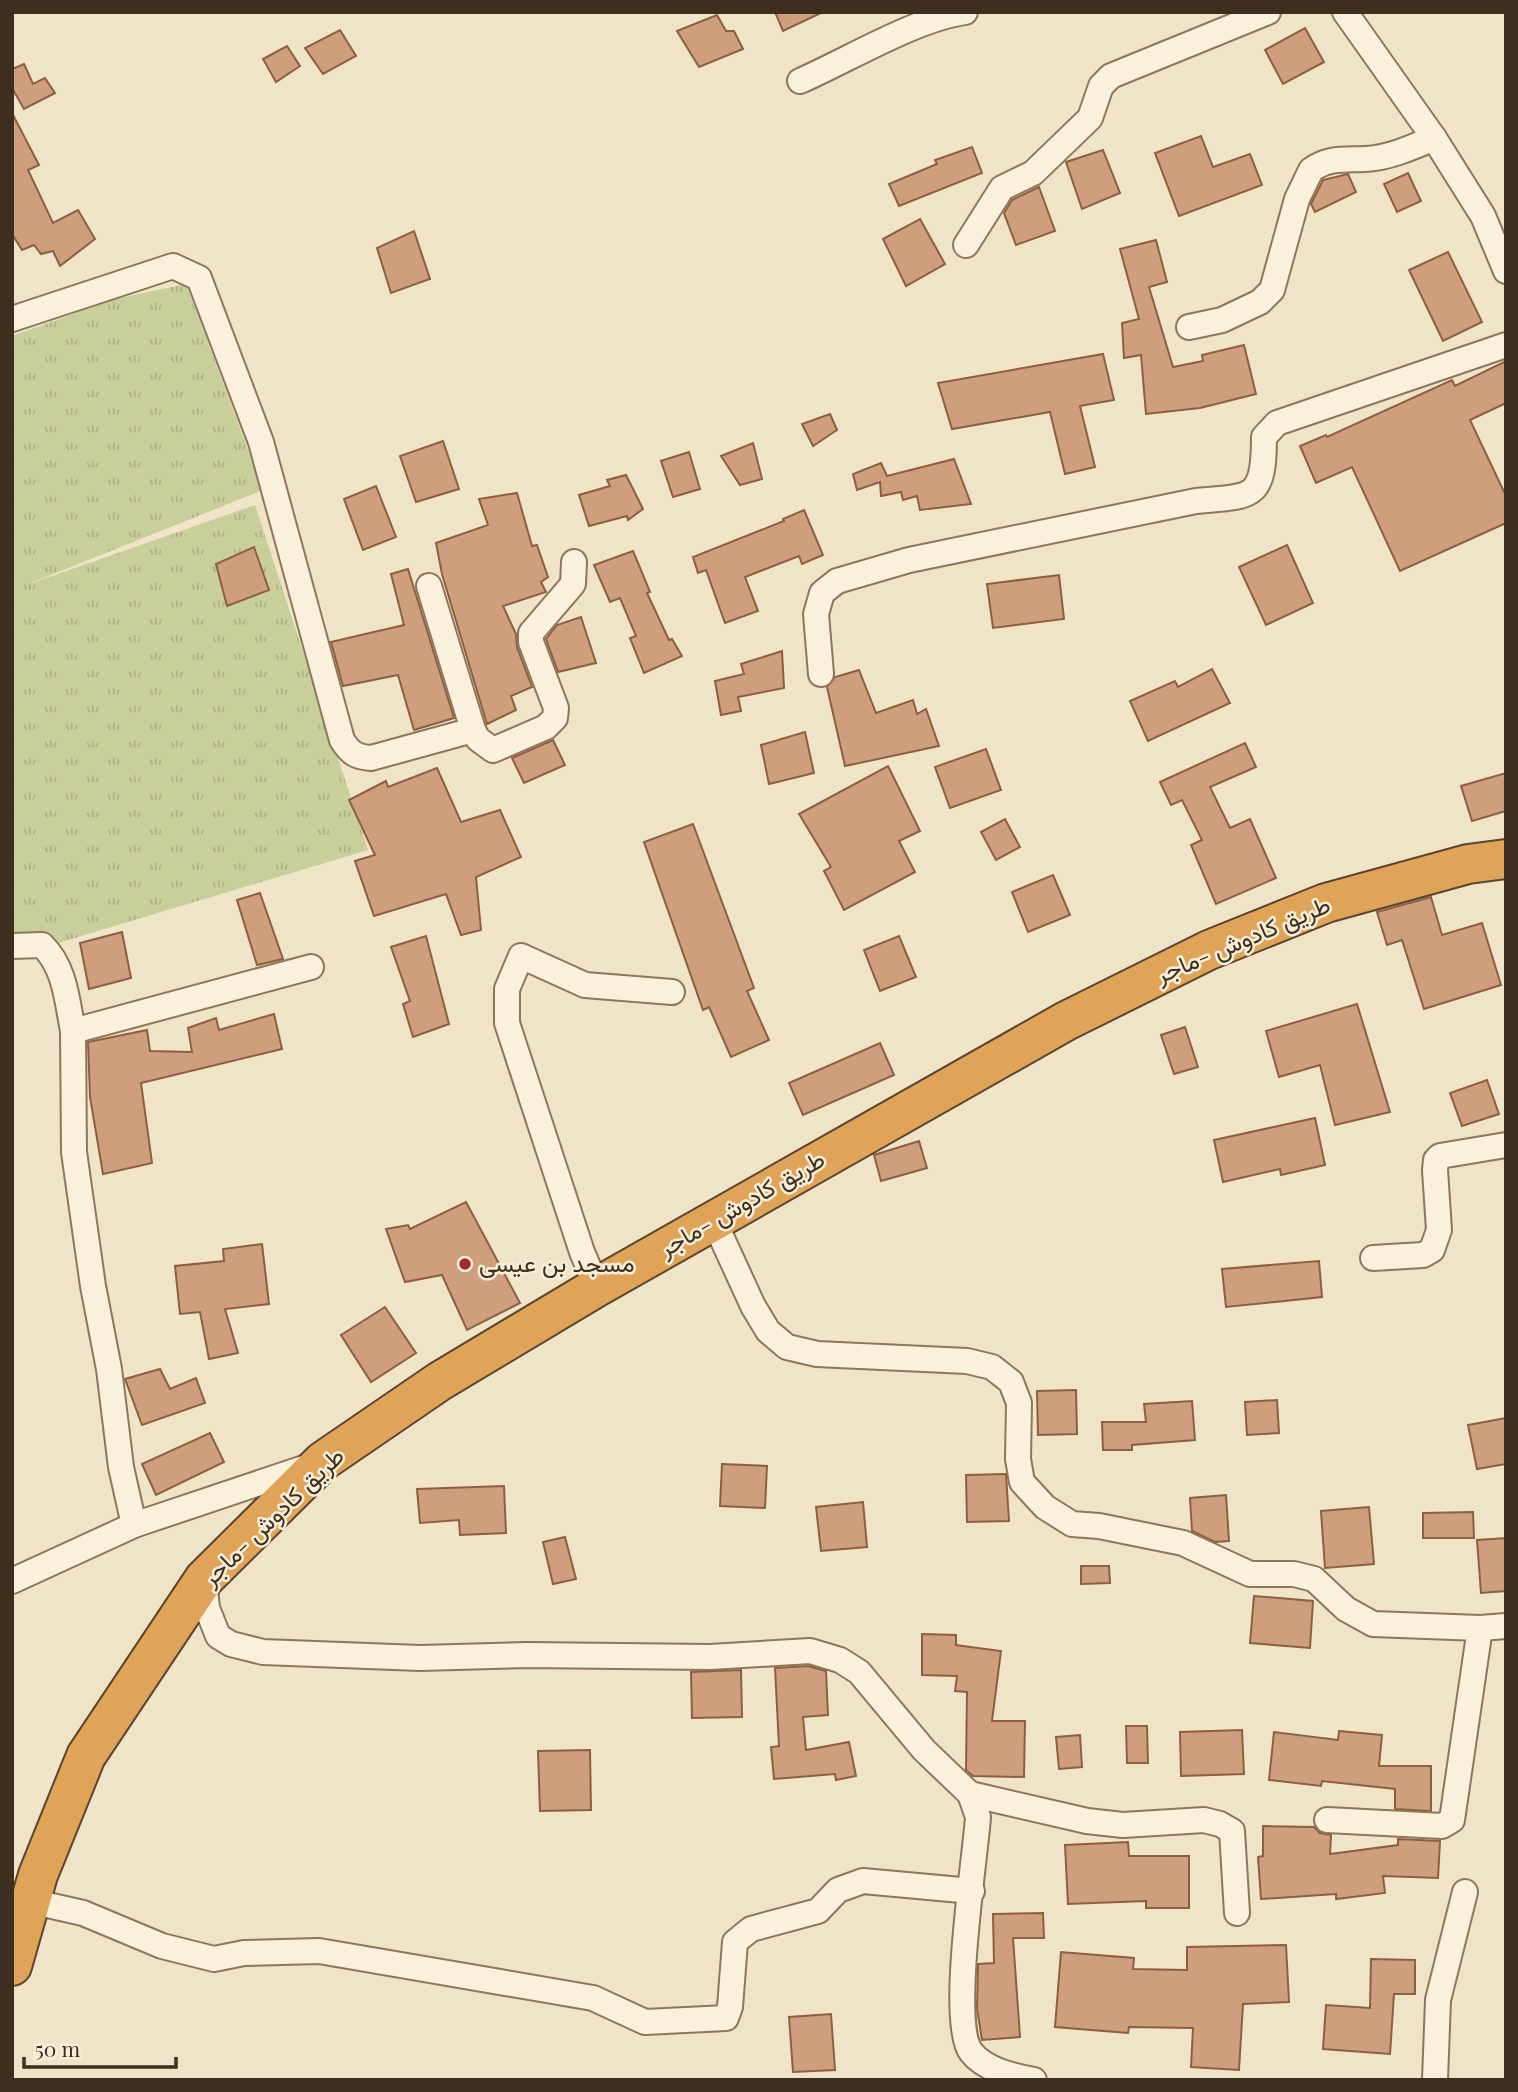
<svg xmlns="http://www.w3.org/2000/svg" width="1518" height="2092" viewBox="0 0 1518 2092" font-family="'Playfair Display',Vazirmatn,serif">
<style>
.grass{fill:url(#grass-tufts)}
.building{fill:#cf9f7d;stroke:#8d5f41;stroke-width:2}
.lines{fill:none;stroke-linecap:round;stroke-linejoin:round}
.street-casing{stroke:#8d765c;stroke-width:28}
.highway-casing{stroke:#5b4430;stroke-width:42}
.street{stroke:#faf1dc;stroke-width:24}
.highway{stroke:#e0a458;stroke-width:38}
.poi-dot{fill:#9e2a2b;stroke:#f7eed8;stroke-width:2.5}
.labels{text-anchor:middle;stroke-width:5;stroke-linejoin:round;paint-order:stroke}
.street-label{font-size:24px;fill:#3d2e20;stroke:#f7eed8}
.poi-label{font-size:24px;fill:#3d2e20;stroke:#f7eed8;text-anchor:start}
</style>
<defs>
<pattern id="grass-tufts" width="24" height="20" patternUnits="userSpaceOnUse" patternTransform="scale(1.75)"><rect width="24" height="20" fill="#c9cf9b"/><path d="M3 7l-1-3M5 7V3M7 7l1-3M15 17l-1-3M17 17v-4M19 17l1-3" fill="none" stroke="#aeb285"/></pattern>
</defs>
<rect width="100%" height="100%" fill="#f0e4c8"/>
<!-- grass -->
<polygon class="grass" points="186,284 263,490 26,585 255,505 368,850 58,943 12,945 12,336 115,299"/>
<!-- building -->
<g class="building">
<polygon points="775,12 823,12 783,31"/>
<polygon points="717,15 726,31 734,31 743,49 699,67 677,31"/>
<polygon points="1305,28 1324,62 1283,84 1265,50"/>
<polygon points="340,30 356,56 323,74 305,48"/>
<polygon points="287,46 300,66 276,82 263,59"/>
<polygon points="24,64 33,84 45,78 55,93 24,109 12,88 12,69"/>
<polygon points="12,113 39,165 28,170 53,223 78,210 95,239 60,266 53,251 41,254 34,245 22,250 12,234"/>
<polygon points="1201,136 1213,167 1250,154 1262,185 1179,216 1155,153"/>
<polygon points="972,147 982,173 899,206 889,184 937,164 935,160"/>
<polygon points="1103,150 1120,193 1082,209 1066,162"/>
<polygon points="1408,173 1421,201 1397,212 1384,184"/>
<polygon points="1348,174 1356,192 1315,212 1311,204 1323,180"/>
<polygon points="1039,187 1055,231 1016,245 1004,213 1012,200"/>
<polygon points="920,219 945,264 906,286 883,239"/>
<polygon points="414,231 430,279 391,293 377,248"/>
<polygon points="1156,240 1167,282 1149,287 1173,367 1203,361 1202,355 1244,345 1256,394 1200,408 1146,414 1141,355 1124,358 1122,323 1139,319 1120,249"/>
<polygon points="1448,252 1482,322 1443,341 1409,270"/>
<polygon points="1103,354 1114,400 1080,406 1095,467 1065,474 1050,412 952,429 938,383"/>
<polygon points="1506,361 1506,403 1470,420 1506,496 1506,523 1400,571 1352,467 1316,483 1300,446 1326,435 1327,437 1452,380 1455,386"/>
<polygon points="830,414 837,430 813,446 802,424"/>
<polygon points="443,441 459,489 416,502 400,456"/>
<polygon points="753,443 762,479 740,485 721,456"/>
<polygon points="689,452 700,489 673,497 661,461"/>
<polygon points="954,459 971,504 920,510 917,496 903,500 901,492 881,496 880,482 857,490 853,474 881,463 887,476"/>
<polygon points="626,475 643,509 628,520 627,516 589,526 579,495 610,486 607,480"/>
<polygon points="376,486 396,537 363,550 344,499"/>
<polygon points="517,493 532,546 537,545 548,577 541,582 546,592 503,606 516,634 517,647 532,687 511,696 516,710 487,724 442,574 436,543 488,525 479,499"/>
<polygon points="804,510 823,555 802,564 799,556 745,577 758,611 725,623 706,570 698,573 693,557 784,521 783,519"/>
<polygon points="1287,545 1313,603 1266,625 1239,567"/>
<polygon points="254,547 269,590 227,606 216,564"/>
<polygon points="633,551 650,592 647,593 669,640 672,639 682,656 644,673 630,638 636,636 620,598 610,602 594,565"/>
<polygon points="408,569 454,718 414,730 398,675 343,686 331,642 404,625 391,574"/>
<polygon points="1059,575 1064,619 993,628 987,584"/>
<polygon points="581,617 596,663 558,672 546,639 557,625"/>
<polygon points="782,651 784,688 738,697 741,711 721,715 715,681 744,674 741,664"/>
<polygon points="1212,669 1230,703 1148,741 1130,701 1175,681 1178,687"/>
<polygon points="859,670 876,713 913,700 917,714 926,709 939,746 845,766 827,687 835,677"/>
<polygon points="805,732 814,773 769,784 761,745"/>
<polygon points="553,740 565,765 524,783 512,758"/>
<polygon points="1245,743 1256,767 1210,787 1230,828 1250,819 1276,878 1216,904 1191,845 1202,840 1182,800 1171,805 1160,782"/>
<polygon points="986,749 1001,790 950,808 935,767"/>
<polygon points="888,766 920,831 899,841 915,872 844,910 824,871 831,867 799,814"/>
<polygon points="437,768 461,822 500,810 521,857 476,877 481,930 461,935 446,894 374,916 355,861 375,855 349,800 386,781 388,787"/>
<polygon points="1506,773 1506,811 1472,821 1461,786"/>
<polygon points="1005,819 1020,847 996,860 981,832"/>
<polygon points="693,824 754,988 747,991 769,1040 731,1057 709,1007 703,1010 644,842"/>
<polygon points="1053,875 1070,915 1028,932 1012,892"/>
<polygon points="260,893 283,959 257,965 237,900"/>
<polygon points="1431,897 1442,935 1482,923 1501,985 1424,1009 1402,940 1387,945 1377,912"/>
<polygon points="122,932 131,978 89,989 80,943"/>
<polygon points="426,936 449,1024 413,1037 403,1004 410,1001 391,947"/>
<polygon points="899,936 916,977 880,991 864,950"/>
<polygon points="1357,1004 1390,1112 1335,1125 1320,1065 1279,1077 1266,1031"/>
<polygon points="274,1014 282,1049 141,1083 152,1163 103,1174 90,1097 88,1042 147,1030 150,1051 192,1052 188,1028 216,1018 219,1030"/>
<polygon points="1185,1027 1198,1067 1174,1074 1161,1035"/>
<polygon points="880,1043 894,1075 803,1115 789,1083"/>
<polygon points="1487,1080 1499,1114 1462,1126 1450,1093"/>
<polygon points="1315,1118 1325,1165 1281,1175 1280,1169 1223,1182 1214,1140"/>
<polygon points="919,1141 927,1168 881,1181 874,1155"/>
<polygon points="466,1202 520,1303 467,1330 442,1275 405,1282 386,1229 408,1225 410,1229"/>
<polygon points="262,1244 269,1304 225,1309 238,1353 209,1359 200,1312 180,1314 175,1266 224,1261 223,1249"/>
<polygon points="1319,1261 1322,1297 1226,1307 1222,1269"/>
<polygon points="385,1307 416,1353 371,1382 341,1335"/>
<polygon points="160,1369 170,1389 196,1378 205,1403 142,1425 125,1379"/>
<polygon points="1076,1390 1077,1434 1038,1435 1037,1391"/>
<polygon points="1277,1400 1279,1433 1247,1435 1245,1402"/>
<polygon points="1192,1401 1195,1440 1132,1445 1132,1450 1103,1450 1102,1422 1146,1422 1144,1404"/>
<polygon points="1506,1418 1506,1464 1477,1469 1468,1425"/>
<polygon points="210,1433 224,1462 156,1495 142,1464"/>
<polygon points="722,1464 767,1466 765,1508 720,1506"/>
<polygon points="1006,1474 1009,1521 967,1522 966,1475"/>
<polygon points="504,1486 506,1533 460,1535 459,1520 420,1523 417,1489"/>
<polygon points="1226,1495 1229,1541 1215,1542 1192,1531 1190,1498"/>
<polygon points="863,1502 867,1547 821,1551 816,1507"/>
<polygon points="1369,1507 1374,1564 1325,1568 1321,1511"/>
<polygon points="1473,1512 1474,1538 1423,1538 1423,1513"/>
<polygon points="565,1537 576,1579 553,1584 543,1542"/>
<polygon points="1506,1538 1506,1591 1481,1593 1477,1540"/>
<polygon points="1081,1566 1109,1566 1110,1583 1081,1584"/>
<polygon points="1254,1596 1313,1601 1310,1648 1250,1643"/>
<polygon points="922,1634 956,1635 956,1645 1001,1651 992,1721 1025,1721 1024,1777 973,1776 966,1770 967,1692 955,1691 957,1676 922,1675"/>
<polygon points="808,1666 826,1671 828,1715 803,1717 806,1750 849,1742 856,1776 836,1780 835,1774 774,1779 771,1747 779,1746 775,1668"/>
<polygon points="741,1670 742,1717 692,1718 691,1672"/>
<polygon points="1126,1726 1147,1726 1148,1763 1127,1763"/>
<polygon points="1242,1730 1244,1774 1181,1776 1180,1732"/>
<polygon points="1339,1731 1382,1735 1379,1766 1431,1766 1431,1811 1395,1809 1395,1789 1322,1781 1321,1786 1269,1780 1274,1732 1338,1740"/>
<polygon points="1080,1735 1082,1767 1059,1769 1056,1737"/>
<polygon points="590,1750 591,1810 540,1811 538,1751"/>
<polygon points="1263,1826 1314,1827 1320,1833 1331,1835 1330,1854 1398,1845 1398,1839 1440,1841 1438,1878 1383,1876 1385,1893 1336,1899 1336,1894 1261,1899 1258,1857 1263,1856"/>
<polygon points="1128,1842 1129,1856 1189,1856 1189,1908 1146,1908 1146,1901 1068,1904 1065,1845"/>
<polygon points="1043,1913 1044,1938 1013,1938 1020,2037 982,2040 977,2009 978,1964 994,1963 993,1914"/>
<polygon points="1286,1945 1289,2002 1243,2004 1239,2070 1191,2067 1193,2028 1129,2027 1128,2033 1055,2027 1061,1952 1134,1958 1133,1969 1187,1970 1187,1947"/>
<polygon points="1371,1959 1415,1960 1415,1994 1394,1994 1390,2054 1323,2049 1326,2005 1370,2008"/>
<polygon points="831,2014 835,2070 793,2072 789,2017"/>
</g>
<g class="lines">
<defs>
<g id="street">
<polyline points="1345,12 1434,138 1483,216 1506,271"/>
<path d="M800,81C848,60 915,19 965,12"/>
<polyline points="966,245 1002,188 1033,173 1090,118 1101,86 1111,76 1268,12"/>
<path d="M12,319L173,266L199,278L261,442L342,740C350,753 356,757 371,758L473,730L429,586"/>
<path d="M1189,327L1222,320L1260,302L1272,290L1297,199L1311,170C1329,157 1345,160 1365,159C1389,158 1413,147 1434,138"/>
<path d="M821,674L816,614L822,593L837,581L909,560L1196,501C1253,496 1264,500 1264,437L1277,423L1506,345"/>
<polyline points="473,730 478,739 493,750 546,727 555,718 556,708 531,642 531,633 573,584 574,562"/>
<path d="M12,946L42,945C65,967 67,1000 73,1031"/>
<polyline points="714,1221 753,1306 768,1331 787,1347 817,1354 967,1361 992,1367 1011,1382 1019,1403 1018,1459 1022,1482 1045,1507 1072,1524 1099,1526 1183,1543 1250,1574 1294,1574 1314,1579 1346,1609 1373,1624 1480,1628 1506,1626"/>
<polyline points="1373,1258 1423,1255 1432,1250 1439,1230 1435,1170 1436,1160 1440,1156 1506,1145"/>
<polyline points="597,1287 582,1252 507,1023 507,989 521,956 585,985 672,992"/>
<polyline points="134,1525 121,1467 109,1369 93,1286 74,1152 73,1031 311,967"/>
<polyline points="204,1579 207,1608 218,1636 231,1644 263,1652 420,1658 527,1655 710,1657 810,1651 840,1660 859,1672 924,1750 970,1794 1087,1821 1123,1825 1204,1820 1220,1824 1232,1831 1237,1913"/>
<polyline points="12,1581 134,1525 313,1465"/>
<path d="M970,1794L978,1817C975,1861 949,2023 971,2052C985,2070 1013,2076 1034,2080"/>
<polyline points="1327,1820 1442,1826 1452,1820 1480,1628"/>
<polyline points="30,1901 83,1913 162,1946 214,1959 244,1953 319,1951 593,1998 645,2022 726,2018 730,2007 735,1942 751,1929 818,1911 838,1890 863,1881 972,1891"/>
<polyline points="1435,2080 1438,2000 1465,1892"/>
</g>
<polyline id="highway" points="12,1966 38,1875 86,1756 204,1579 323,1461 440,1381 597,1287 1066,1021 1209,950 1326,903 1468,864 1506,859"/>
</defs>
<!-- street casing -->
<use href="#street" class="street-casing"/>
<!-- highway casing -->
<use href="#highway" class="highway-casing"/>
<!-- street -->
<use href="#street" class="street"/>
<!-- highway -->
<use href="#highway" class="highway"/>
</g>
<!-- markers -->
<circle class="poi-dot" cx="465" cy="1264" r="7"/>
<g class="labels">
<!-- street labels -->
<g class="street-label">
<text transform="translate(1243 940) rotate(-23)" y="8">طريق كادوش -ماجر</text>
<text transform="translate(742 1204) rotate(-30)" y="8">طريق كادوش -ماجر</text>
<text transform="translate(273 1517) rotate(-44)" y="8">طريق كادوش -ماجر</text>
</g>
<!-- poi labels -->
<g class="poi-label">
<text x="479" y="1272">مسجد بن عيسى</text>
</g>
</g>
<!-- border -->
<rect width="1518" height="2092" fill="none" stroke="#3d2e20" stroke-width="28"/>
<!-- scale -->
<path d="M24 2057v10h152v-10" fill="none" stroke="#3d2e20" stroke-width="3.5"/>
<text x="35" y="2057" font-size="21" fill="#3d2e20" stroke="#f7eed8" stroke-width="5" paint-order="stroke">50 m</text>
</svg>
